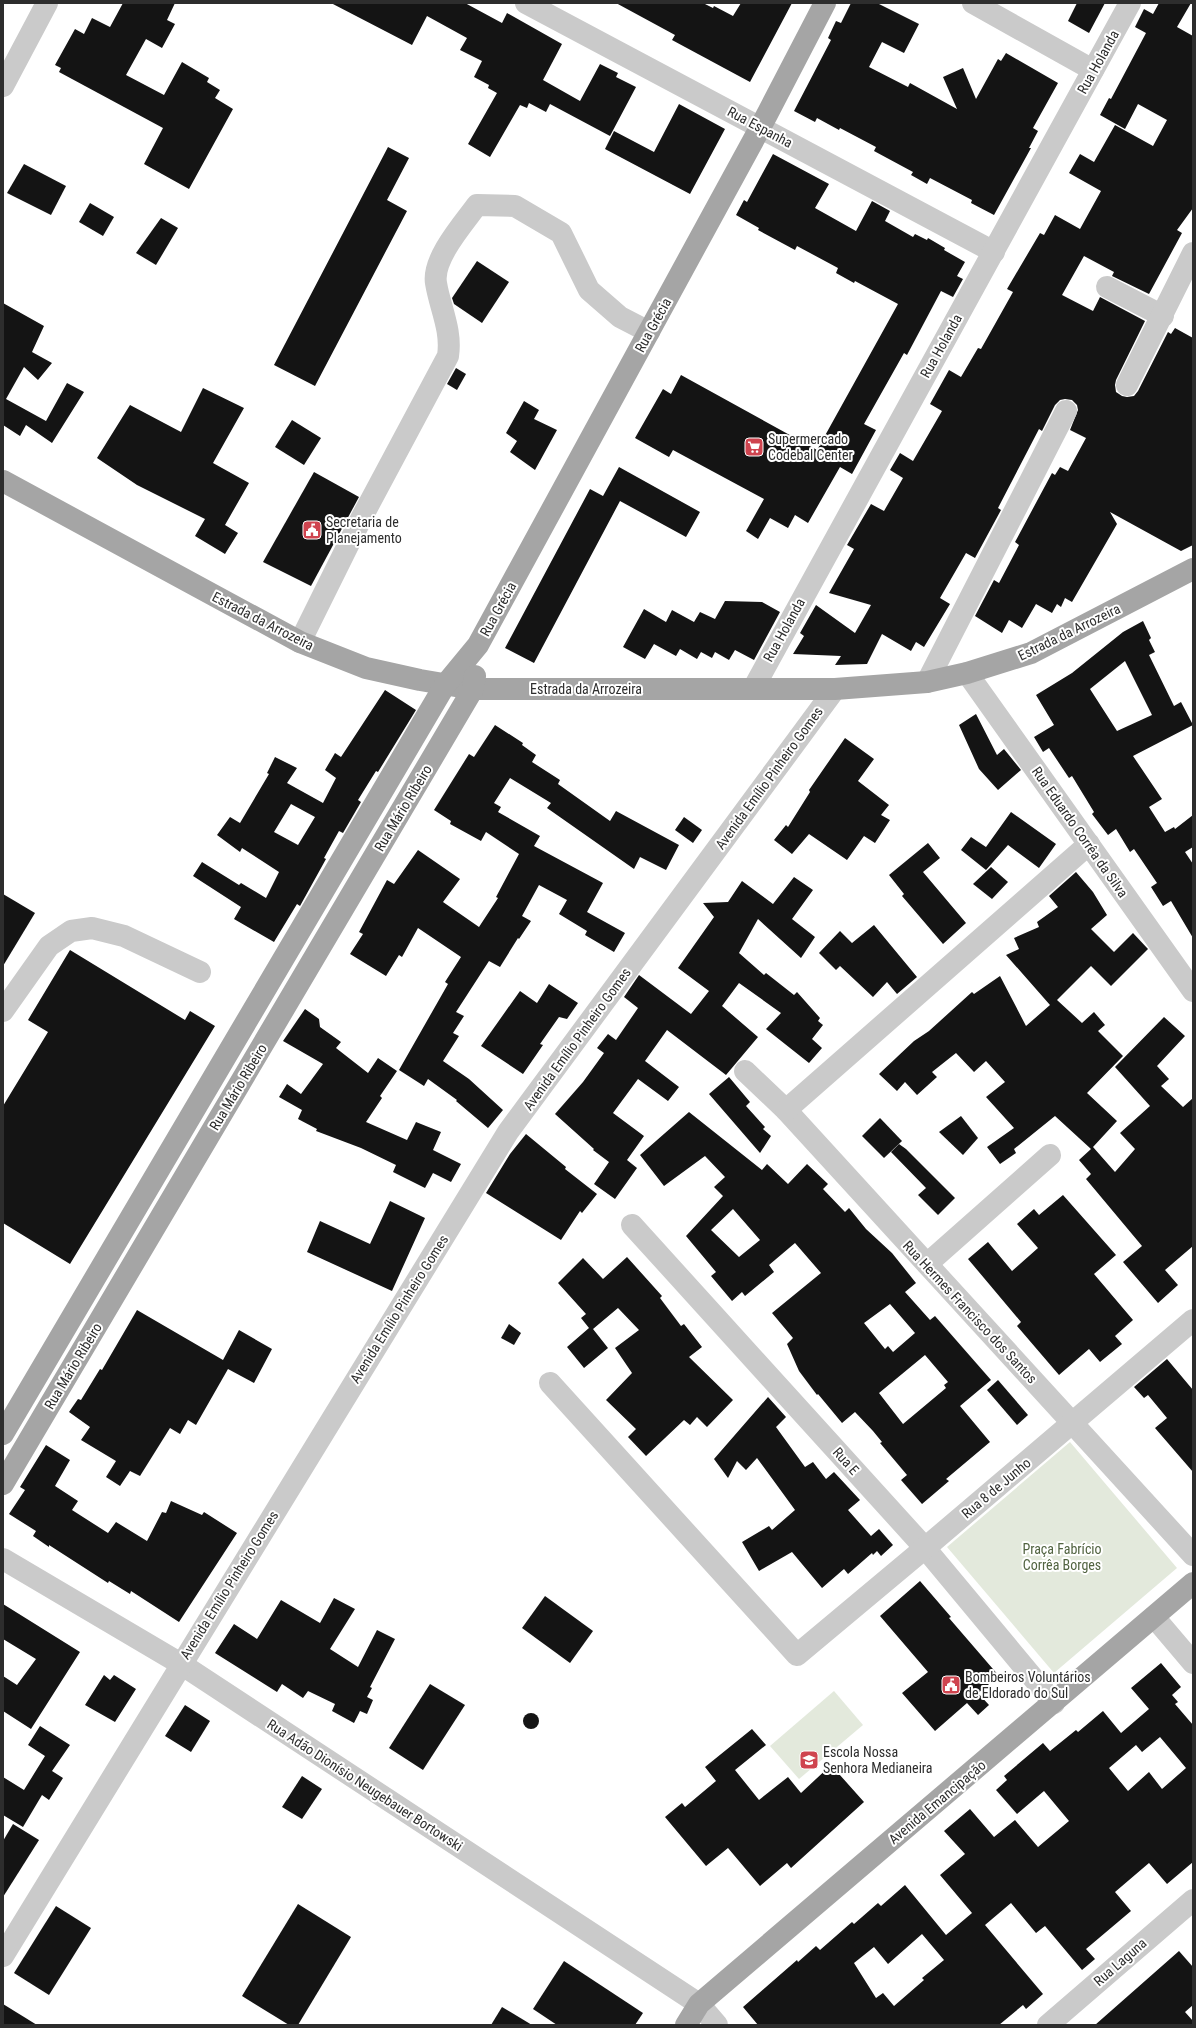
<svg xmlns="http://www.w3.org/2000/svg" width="1196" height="2028" viewBox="0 0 1196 2028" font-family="'Roboto Condensed',sans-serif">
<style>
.green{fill:#e3e9dc}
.building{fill:#141414;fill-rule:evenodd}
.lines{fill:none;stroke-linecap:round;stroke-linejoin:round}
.minor{stroke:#cacaca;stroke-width:22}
.major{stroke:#a5a5a5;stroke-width:22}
.labels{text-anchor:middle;stroke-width:4;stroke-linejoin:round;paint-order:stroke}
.street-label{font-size:14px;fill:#2d2d2d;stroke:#fff}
.poi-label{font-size:14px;fill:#2d2d2d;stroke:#fff;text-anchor:start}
.park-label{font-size:14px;fill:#516340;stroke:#fff}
</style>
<rect width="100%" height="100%" fill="#fff"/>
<!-- green -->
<g class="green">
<polygon points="1070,1442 1177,1568 1054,1673 947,1547"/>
<polygon points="834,1691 863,1725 799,1779 770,1746"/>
</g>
<!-- building -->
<g class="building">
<polygon points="123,3 175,3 167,20 175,24 162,48 146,39 126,75 164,95 182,62 209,78 207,82 220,90 215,98 233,109 189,189 144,164 163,128 59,72 61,68 55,65 75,29 84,34 92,18 110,27"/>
<polygon points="331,3 465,3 502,23 507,13 562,44 543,80 580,101 600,64 618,73 616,77 636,87 610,136 550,104 546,112 529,103 527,108 520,105 490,157 468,144 497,93 488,88 489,85 474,77 482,61 460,50 467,38 427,16 412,45"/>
<polygon points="616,3 703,3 713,8 714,6 733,16 741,3 792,3 750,82 672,40 675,35"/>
<polygon points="851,3 877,3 919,24 904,53 882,42 869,67 908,87 910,83 957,109 943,77 963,68 976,99 998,59 1001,61 1006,53 1058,83 1033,128 1038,131 1029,148 1031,148 994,215 971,203 972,200 930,178 927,184 911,175 913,172 874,151 876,147 840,128 839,130 817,118 815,122 794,111 831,40 828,38 836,21 841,23"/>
<polygon points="1077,3 1105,3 1089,33 1068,21"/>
<polygon points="1159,3 1191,3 1177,27 1193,36 1193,208 1177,230 1182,233 1149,294 1112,276 1114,272 1084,256 1062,295 1093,311 1100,297 1145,321 1116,380 1115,385 1116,392 1122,396 1127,397 1134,396 1138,391 1168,332 1171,334 1175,328 1193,338 1193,545 1181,551 1110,512 1117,524 1072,602 1065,598 1061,607 1057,604 1052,613 1036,604 1022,628 1009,620 1002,633 975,616 994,580 999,583 1019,545 1015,542 1052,473 1055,475 1060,467 1068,471 1086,438 1070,430 1078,410 1077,405 1072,400 1065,399 1060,400 1055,405 1042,431 1039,429 998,508 1001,510 975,558 966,553 940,598 950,604 924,647 916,642 911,651 882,634 867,664 835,665 841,656 793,654 804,636 800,633 816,605 855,633 871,605 829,593 854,549 847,545 871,504 884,511 903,478 890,470 900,453 913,461 942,411 930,404 949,370 961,377 978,348 981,349 1013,292 1007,289 1040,233 1044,235 1055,215 1080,229 1101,191 1069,173 1080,154 1094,162 1115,125 1153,146 1167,120 1138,104 1125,129 1100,115 1109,98 1111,99 1146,33 1135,27 1144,9 1153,14"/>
<polygon points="679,104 725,129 690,194 605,149 614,131 654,152"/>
<polygon points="388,147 409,158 387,200 407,211 315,386 274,365"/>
<polygon points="773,154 829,184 815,208 856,231 872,201 890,211 885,221 913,237 915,234 927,240 928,238 945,248 944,250 965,262 957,276 963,279 953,297 941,291 907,355 904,353 864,424 876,430 852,474 840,467 808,523 795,515 788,528 770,518 758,539 746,531 764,499 673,450 669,457 635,438 663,389 671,394 681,375 817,450 898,304 855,281 854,283 836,273 838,268 797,246 795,250 758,230 759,228 736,215 744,200 747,202"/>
<polygon points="24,164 66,186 51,215 7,193"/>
<polygon points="90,203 114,217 103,236 79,222"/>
<polygon points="161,218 178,228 156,265 136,253"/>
<polygon points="477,261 509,282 482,323 454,304 452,298"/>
<polygon points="3,303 44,326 32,352 52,363 38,380 24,367 6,399 46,421 67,383 84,392 52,443 26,425 20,436 3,425"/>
<polygon points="456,368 466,374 457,390 447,384"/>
<polygon points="203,388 244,408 213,463 249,483 225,525 238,533 225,554 195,536 205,519 137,485 97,458 130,405 181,432"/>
<polygon points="524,401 539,410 534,419 557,430 535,470 510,452 517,441 506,433"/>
<polygon points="292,420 321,438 304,465 275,447"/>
<polygon points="619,467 700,512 686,537 620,501 534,663 505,648 590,489 603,496"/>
<polygon points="314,472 359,497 311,586 263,562"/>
<polygon points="725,601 762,602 780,612 754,660 735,650 729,660 715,652 712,658 701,652 697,659 680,649 676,656 654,644 645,659 623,647 644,609 666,622 672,610 694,622 700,612 715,619"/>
<path d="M1143,621L1151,638L1149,640L1155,652L1149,655L1174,706L1181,702L1193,725L1133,756L1162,799L1149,807L1165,832L1174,827L1175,829L1193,815V847L1185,852L1193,864V938L1171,901L1163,906L1151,887L1157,883L1134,849L1130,852L1116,829L1108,835L1092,814L1094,812L1072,776L1069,778L1049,748L1043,752L1034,737L1054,725L1036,695L1072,673L1123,632ZM1125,661L1152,715L1117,731L1090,689Z"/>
<path d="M385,690L416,710L378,772L376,771L358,800L361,802L343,833L339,831L324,858L326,859L300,906L297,904L274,942L234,919L241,907L193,876L202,862L239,885L241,883L266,898L279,872L242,848L240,852L217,835L230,817L240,823L269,774L267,773L275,757L297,768L287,783L323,803L336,778L325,770L335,753L341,757ZM291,804L315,817L298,845L274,832Z"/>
<polygon points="976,714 997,755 1004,749 1021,770 998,790 979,769 959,725"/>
<polygon points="495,725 523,743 522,745 536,755 532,762 560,780 558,784 610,821 616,811 679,845 666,870 640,857 634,869 547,808 551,803 510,778 494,803 501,807 498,812 540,836 534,846 603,883 587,912 625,933 614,952 585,935 587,931 559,914 567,900 539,885 522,916 531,921 519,939 518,938 500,967 489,961 456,1012 464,1016 453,1033 459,1036 443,1061 469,1079 503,1110 488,1128 456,1101 457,1100 428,1079 424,1086 399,1070 448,984 445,982 461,957 418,928 402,957 399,955 386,976 350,954 363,934 359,932 387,880 394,884 418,850 460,879 443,902 479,927 498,898 496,897 519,854 486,832 481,841 450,824 451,821 434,810 469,754 474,757"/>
<polygon points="845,738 874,759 858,781 889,805 881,815 890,820 875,843 864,836 847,860 809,834 792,854 774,840 786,825 788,827 810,792 809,790"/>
<polygon points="1011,812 1056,844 1039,868 1008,845 986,870 961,850 971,837 986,847"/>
<polygon points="684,817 702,830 693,843 675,830"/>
<polygon points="928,843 940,858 923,872 966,923 943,944 902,896 904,894 889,875"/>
<polygon points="991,867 1008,882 992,899 973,884"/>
<polygon points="1076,872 1093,892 1107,915 1091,929 1114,952 1133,933 1148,949 1111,986 1091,966 1057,1000 1082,1023 1094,1012 1105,1025 1098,1031 1123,1056 1087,1093 1117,1121 1093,1147 1115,1172 1135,1149 1120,1133 1150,1106 1115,1067 1164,1017 1185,1036 1157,1066 1169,1079 1161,1086 1183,1107 1193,1098 1193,1246 1165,1270 1178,1285 1158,1303 1123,1262 1142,1246 1086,1179 1091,1174 1079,1160 1091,1149 1055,1116 1014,1149 1016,1153 1000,1164 987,1147 1014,1128 986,1097 1005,1082 986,1061 974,1072 956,1053 932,1072 937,1077 917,1095 905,1082 897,1091 879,1074 914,1041 929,1031 972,992 974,994 1000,976 1026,1026 1050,1005 1006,955 1019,949 1014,938 1039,927 1037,922 1058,907 1049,896"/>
<polygon points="794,877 813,890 792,919 815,937 801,958 758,919 739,953 764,975 766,973 794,995 797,992 820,1018 818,1021 823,1025 812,1039 822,1048 809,1063 766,1029 781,1013 739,983 722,1006 758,1037 726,1075 667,1030 645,1061 679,1087 668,1101 638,1079 613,1113 644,1136 627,1160 637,1168 615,1199 594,1184 609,1162 593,1150 594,1149 555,1114 583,1082 604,1053 597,1048 608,1034 616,1040 638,1008 624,997 639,975 691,1014 709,991 678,968 714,917 703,903 728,902 742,881 773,904"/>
<polygon points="3,894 35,913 3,966"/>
<polygon points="874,925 917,977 897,994 887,982 873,997 840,966 836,970 819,953 840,931 852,943"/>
<polygon points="70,950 185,1020 190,1011 215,1026 70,1264 3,1223 3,1106 48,1032 28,1020"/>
<polygon points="549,984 578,1003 567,1019 559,1017 540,1044 543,1045 523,1074 481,1046 520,991 537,1003"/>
<polygon points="305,1009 319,1019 320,1027 341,1042 336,1048 368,1073 378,1058 397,1071 380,1096 382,1098 366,1122 407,1140 416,1122 441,1132 433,1150 461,1164 451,1182 433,1173 425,1188 393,1172 396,1165 361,1148 316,1131 317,1129 298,1119 302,1110 279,1097 287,1084 301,1094 323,1064 283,1041"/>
<polygon points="729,1077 750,1102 746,1106 765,1127 763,1129 771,1136 760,1153 709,1094"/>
<path d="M689,1112L762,1170L767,1164L788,1184L807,1164L828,1184L823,1189L845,1212L849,1208L866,1229L892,1253L916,1283L905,1292L930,1320L935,1316L991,1380L960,1406L990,1442L946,1479L949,1481L922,1504L901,1480L907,1475L880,1443L882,1442L873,1431L855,1412L842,1423L818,1394L817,1395L799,1371L787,1344L793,1338L772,1313L821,1273L795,1243L769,1265L774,1272L745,1296L742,1292L732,1301L711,1276L716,1272L686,1236L723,1196L714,1187L725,1177L705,1156L664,1186L640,1155ZM733,1209L760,1240L739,1257L711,1230ZM890,1304L915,1333L893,1352L888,1346L885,1349L864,1323ZM925,1355L948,1382L944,1385L946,1388L903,1424L879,1393Z"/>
<polygon points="961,1116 978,1138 963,1155 939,1132"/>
<polygon points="880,1118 902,1141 884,1158 862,1136"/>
<polygon points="526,1134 566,1167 565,1169 597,1194 582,1213 580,1211 561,1240 486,1193 510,1154"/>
<polygon points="899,1144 906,1149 955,1198 938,1215 918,1195 926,1188 891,1152"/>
<polygon points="1063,1195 1116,1255 1094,1274 1133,1320 1115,1336 1122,1344 1100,1362 1089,1349 1059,1375 1017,1326 1021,1322 968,1259 988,1242 1012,1271 1038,1248 1017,1224 1034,1209 1039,1215"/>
<polygon points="390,1201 425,1218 392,1291 307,1252 320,1221 370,1244"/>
<polygon points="627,1257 662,1296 660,1298 681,1326 684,1324 702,1347 689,1357 733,1400 707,1427 697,1417 690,1425 684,1420 646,1456 628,1437 636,1429 606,1400 632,1373 615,1348 639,1330 618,1308 593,1329 608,1348 584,1368 567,1347 589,1328 581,1318 586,1314 558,1283 583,1258 603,1279"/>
<polygon points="137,1310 223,1360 239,1330 272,1349 254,1383 228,1369 196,1425 188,1420 180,1434 170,1428 140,1476 130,1471 120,1486 106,1477 116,1461 81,1440 90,1427 69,1412 78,1399 81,1400 100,1369 102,1370"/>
<polygon points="509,1324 521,1333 514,1345 501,1338"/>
<polygon points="1167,1359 1193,1390 1193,1472 1155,1428 1167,1418 1148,1395 1144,1398 1134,1387"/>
<polygon points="998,1380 1028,1415 1017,1425 987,1390"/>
<polygon points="768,1397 786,1417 776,1427 805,1467 813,1462 826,1479 834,1472 860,1500 848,1510 871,1536 879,1529 893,1545 881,1556 877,1551 873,1555 872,1553 848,1574 844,1569 822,1588 792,1552 759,1571 742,1542 769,1526 772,1530 795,1510 757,1458 746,1470 737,1461 728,1478 714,1459"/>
<polygon points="46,1445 70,1460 55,1486 78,1501 72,1510 108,1533 116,1522 147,1541 162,1512 166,1513 171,1501 202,1515 204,1512 237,1533 179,1622 131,1591 130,1594 109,1581 108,1583 49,1545 49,1547 33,1536 36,1531 9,1514 25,1490 20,1487"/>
<polygon points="920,1581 951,1617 949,1618 999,1676 978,1693 989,1705 978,1715 967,1703 935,1731 902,1693 928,1672 880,1616"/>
<polygon points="545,1596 593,1631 570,1663 522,1628"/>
<polygon points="334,1598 355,1609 330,1649 358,1667 377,1630 395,1639 370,1687 372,1688 367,1697 373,1700 367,1714 360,1711 354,1723 332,1711 335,1704 308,1691 303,1698 282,1684 277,1692 215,1653 234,1624 257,1639 281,1600 320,1623"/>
<polygon points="3,1604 80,1652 31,1729 3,1711 3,1676 17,1685 36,1659 3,1639"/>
<path d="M1161,1663L1181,1687L1172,1695L1178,1702L1175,1704L1193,1725V1862L1167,1884L1149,1863L1115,1892L1131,1911L1086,1949L1095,1959L1082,1970L1045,1926L1036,1933L1011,1903L985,1925L1043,1994L1026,2009L1023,2005L999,2025H758L743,2007L797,1960L798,1962L816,1946L820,1950L852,1922L854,1924L878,1903L881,1906L905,1885L946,1935L972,1913L940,1875L965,1854L944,1831L970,1809L994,1837L1015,1820L1038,1847L1069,1821L1044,1791L1017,1814L996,1790L1007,1780L1004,1776L1043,1743L1050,1751L1076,1730L1078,1732L1103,1711L1121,1733L1149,1709L1131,1688ZM1160,1737L1186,1768L1162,1789L1149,1772L1128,1791L1109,1768L1136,1745L1142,1752ZM922,1934L944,1960L922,1978L924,1980L894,2006L883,1993L876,1998L854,1963L874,1947L888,1964Z"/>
<polygon points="104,1675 110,1680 114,1675 136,1689 115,1722 85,1705"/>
<polygon points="430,1684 465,1705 423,1770 389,1748"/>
<polygon points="185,1705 210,1721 191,1752 165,1736"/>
<circle cx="531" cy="1721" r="8"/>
<polygon points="40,1726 70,1745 52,1771 63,1778 49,1800 42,1795 23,1827 3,1815 3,1777 24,1790 45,1756 28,1745"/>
<polygon points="752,1729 766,1745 735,1770 759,1800 788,1777 801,1793 831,1765 864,1802 791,1868 787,1863 760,1886 728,1848 706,1866 665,1817 682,1803 685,1807 716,1781 705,1767"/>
<polygon points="302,1776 322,1789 302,1819 282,1807"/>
<polygon points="13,1824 39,1840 3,1897 3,1841"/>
<polygon points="298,1904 351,1937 298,2025 289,2025 242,1996"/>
<polygon points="56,1906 91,1928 49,1995 14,1973"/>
<polygon points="1179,1951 1193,1967 1193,2005 1185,2012 1193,2021 1193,2025 1095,2025"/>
<polygon points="564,1961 643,2013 635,2025 557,2025 533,2009"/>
<polygon points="3,2004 37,2025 3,2025"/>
<polygon points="502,2007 532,2025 491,2025"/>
</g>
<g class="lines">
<!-- minor -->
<g class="minor">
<polyline points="526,3 994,252"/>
<polyline points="973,3 1093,70"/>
<polyline points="3,86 47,3"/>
<polyline points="1107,287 1163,316"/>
<polyline points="1127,385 1193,253"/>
<path d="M300,642L362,517L448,356C452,330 440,308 436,283C432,259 463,224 477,205L515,206L561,233L589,290L620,317L649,332"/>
<polyline points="967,673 1193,991"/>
<polyline points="927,682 1066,411"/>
<polyline points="753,689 1130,3"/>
<polyline points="3,1011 49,946 71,931 92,928 124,936 200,972"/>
<polyline points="745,1071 786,1110 1193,1555"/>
<polyline points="786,1110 1089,844"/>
<polyline points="632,1225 925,1548 1054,1703"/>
<polyline points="927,1264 1050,1155"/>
<polyline points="550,1383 797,1655 925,1548 1193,1320"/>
<polyline points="3,1559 181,1664 699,2004 717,2025"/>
<polyline points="1154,1617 1193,1663"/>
<polyline points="3,1956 508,1132 835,689"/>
<polyline points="1048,2025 1193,1900"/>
</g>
<!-- major -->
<g class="major">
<polyline points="3,481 300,642 366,668 420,680 473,689 835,689 927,682 967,673 1031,653 1193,569"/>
<polyline points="3,1434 445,685 478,645 760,128 825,3"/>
<polyline points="3,1484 473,689 475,676"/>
<polyline points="686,2025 699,2004 1193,1583"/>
</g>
</g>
<!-- icons -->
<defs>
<symbol id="supermarket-square" viewBox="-11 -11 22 22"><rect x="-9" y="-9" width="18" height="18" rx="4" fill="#cf444f" stroke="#fff"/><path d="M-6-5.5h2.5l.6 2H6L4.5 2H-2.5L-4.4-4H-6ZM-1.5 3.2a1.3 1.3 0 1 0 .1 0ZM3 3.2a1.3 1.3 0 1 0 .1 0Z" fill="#fff"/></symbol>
<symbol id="civic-square" viewBox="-11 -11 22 22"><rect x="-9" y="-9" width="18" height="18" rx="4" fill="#cf444f" stroke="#fff"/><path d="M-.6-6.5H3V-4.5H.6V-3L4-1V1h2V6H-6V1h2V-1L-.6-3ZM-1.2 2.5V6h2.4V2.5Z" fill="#fff"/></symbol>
<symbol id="school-square" viewBox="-11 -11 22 22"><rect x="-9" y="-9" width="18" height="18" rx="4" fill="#cf444f" stroke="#fff"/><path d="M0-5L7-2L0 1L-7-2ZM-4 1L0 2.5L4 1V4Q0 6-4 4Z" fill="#fff"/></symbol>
</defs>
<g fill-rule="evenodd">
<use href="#supermarket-square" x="743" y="436" width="22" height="22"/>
<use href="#civic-square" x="301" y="519" width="22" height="22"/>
<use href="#civic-square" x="940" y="1674" width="22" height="22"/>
<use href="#school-square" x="798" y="1749" width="22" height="22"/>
</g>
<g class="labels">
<!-- street labels -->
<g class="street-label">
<text transform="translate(1098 62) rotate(-61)" y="5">Rua Holanda</text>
<text transform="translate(760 127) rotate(28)" y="5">Rua Espanha</text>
<text transform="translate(653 325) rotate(-61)" y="5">Rua Grécia</text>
<text transform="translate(941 346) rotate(-61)" y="5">Rua Holanda</text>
<text transform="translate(498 609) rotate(-61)" y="5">Rua Grécia</text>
<text transform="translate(263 621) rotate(27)" y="5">Estrada da Arrozeira</text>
<text transform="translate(784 630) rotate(-61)" y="5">Rua Holanda</text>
<text transform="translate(1069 632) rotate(-26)" y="5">Estrada da Arrozeira</text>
<text x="586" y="694">Estrada da Arrozeira</text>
<text transform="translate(769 778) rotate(-54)" y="5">Avenida Emílio Pinheiro Gomes</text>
<text transform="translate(403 808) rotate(-59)" y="5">Rua Mário Ribeiro</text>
<text transform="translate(1080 832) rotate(55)" y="5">Rua Eduardo Corrêa da Silva</text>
<text transform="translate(577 1039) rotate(-54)" y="5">Avenida Emílio Pinheiro Gomes</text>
<text transform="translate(238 1087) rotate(-59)" y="5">Rua Mário Ribeiro</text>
<text transform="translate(399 1309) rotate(-58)" y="5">Avenida Emílio Pinheiro Gomes</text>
<text transform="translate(970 1312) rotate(47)" y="5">Rua Hermes Francisco dos Santos</text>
<text transform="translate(73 1366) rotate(-59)" y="5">Rua Mário Ribeiro</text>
<text transform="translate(846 1461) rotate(48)" y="5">Rua E</text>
<text transform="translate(996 1488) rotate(-40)" y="5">Rua 8 de Junho</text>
<text transform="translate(229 1585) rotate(-58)" y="5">Avenida Emílio Pinheiro Gomes</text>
<text transform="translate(365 1785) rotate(33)" y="5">Rua Adão Dionísio Neugebauer Bortowski</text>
<text transform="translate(937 1802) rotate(-40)" y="5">Avenida Emancipação</text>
<text transform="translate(1120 1962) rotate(-41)" y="5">Rua Laguna</text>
</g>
<!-- poi labels -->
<g class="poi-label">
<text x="768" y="444">Supermercado<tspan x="768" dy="16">Codebal Center</tspan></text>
<text x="326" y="527">Secretaria de<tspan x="326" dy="16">Planejamento</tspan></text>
<text x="965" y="1682">Bombeiros Voluntários<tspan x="965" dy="16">de Eldorado do Sul</tspan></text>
<text x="823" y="1757">Escola Nossa<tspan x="823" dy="16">Senhora Medianeira</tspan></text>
</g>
<!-- park labels -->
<g class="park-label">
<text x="1062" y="1554">Praça Fabrício<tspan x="1062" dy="16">Corrêa Borges</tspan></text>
</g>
</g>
<!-- border -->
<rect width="1196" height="2028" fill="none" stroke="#2d2d2d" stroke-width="8"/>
</svg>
